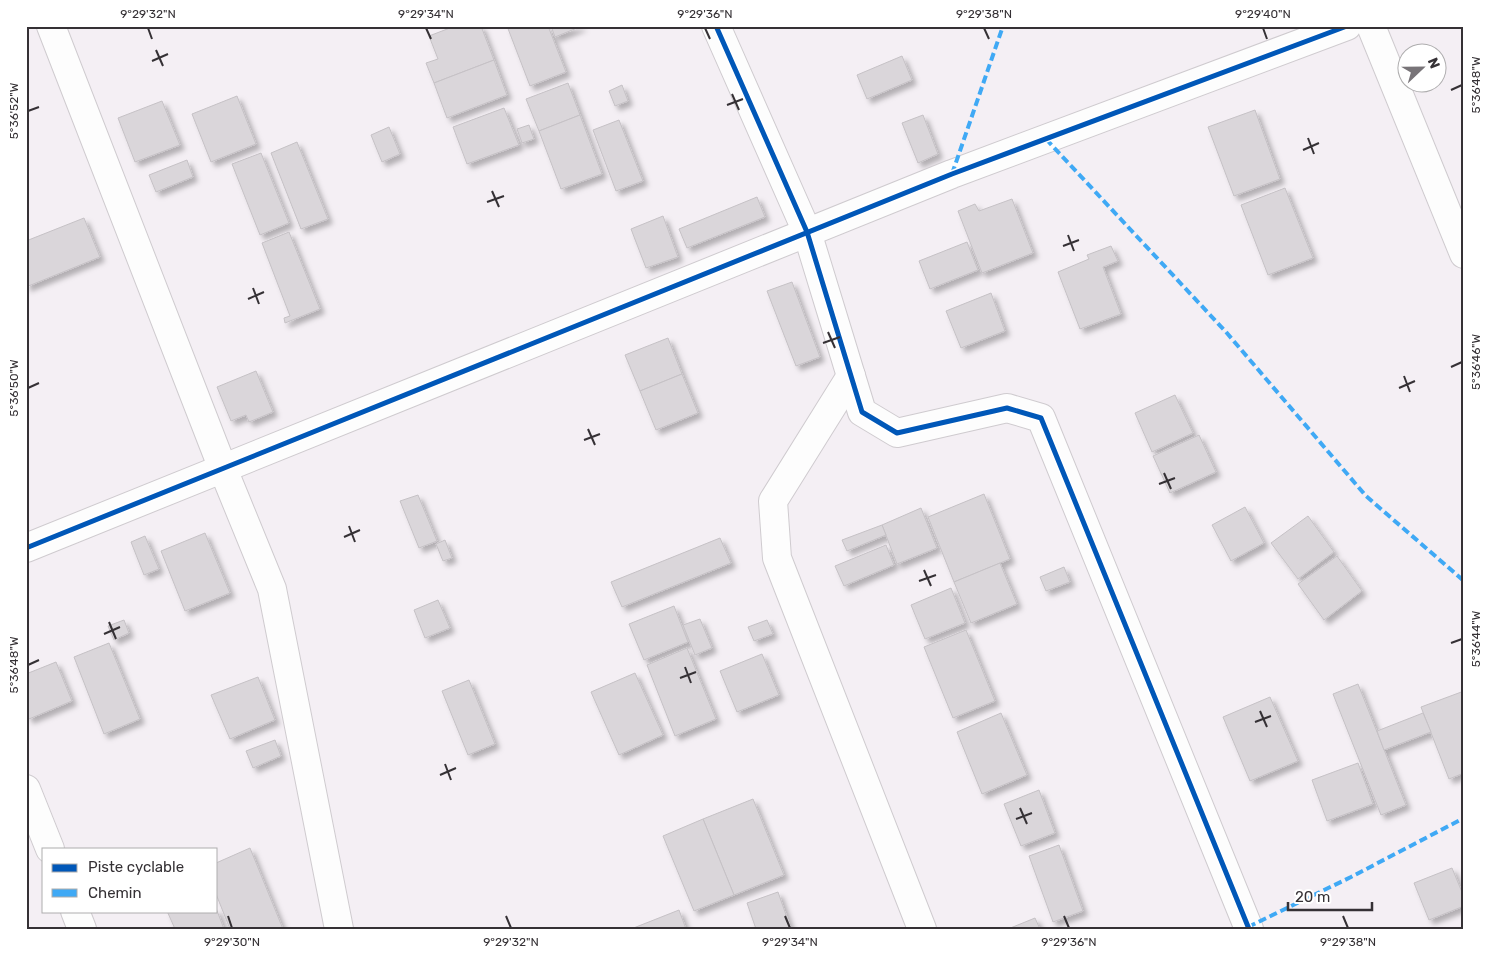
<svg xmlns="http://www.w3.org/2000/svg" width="1490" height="955" viewBox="0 0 1490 955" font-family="Rubik,sans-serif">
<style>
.building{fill:#dad6da;stroke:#c5c1c5;filter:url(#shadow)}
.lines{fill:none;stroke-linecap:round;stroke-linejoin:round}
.minor-casing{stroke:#cfcbcf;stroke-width:30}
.minor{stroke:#fdfdfd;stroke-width:28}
.quiet{stroke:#3fa9f5;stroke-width:4;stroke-dasharray:8 4;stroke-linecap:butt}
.cycleway-casing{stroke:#fff;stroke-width:8}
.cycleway{stroke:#0057b8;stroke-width:5}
.ticks{fill:none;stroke:#353135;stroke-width:2}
.neatline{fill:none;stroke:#353135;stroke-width:2}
.ticks-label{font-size:12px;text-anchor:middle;fill:#353135}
</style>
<defs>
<filter id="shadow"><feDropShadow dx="4.5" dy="4.5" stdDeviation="2.5" flood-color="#0004"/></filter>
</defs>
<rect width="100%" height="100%" fill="#f4eff4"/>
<!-- building -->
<g class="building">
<polygon points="455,26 481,26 494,60 434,83 426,63 438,59 429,36"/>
<polygon points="507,26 548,26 566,72 530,86"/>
<polygon points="551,26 582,26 555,37"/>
<polygon points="902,56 912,80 867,99 857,75"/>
<polygon points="494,60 507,95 447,118 434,83"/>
<polygon points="568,83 580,115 539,131 526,99"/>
<polygon points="622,85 628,101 615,106 609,91"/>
<polygon points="237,96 256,144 211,162 192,114"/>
<polygon points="162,101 180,145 135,162 118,118"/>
<polygon points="504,108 519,145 467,164 453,127"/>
<polygon points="1255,110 1280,179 1234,196 1208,127"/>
<polygon points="580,115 602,174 561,189 539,131"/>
<polygon points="923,115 938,154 918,163 902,123"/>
<polygon points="619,120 643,181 616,191 593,130"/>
<polygon points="529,125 534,139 522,143 517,129"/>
<polygon points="389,127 400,154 382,162 371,135"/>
<polygon points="297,142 328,219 301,229 271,153"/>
<polygon points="261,153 289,223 260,235 232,164"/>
<polygon points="187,160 193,177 156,192 149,175"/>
<polygon points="1285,188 1313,258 1268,275 1241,205"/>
<polygon points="757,197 765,217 687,248 679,229"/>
<polygon points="1012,199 1033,253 982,273 958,211 975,204 979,211"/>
<polygon points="663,216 678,257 646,268 631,229"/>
<polygon points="84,218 100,257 26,287 26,241"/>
<polygon points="289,232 320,309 285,323 284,318 290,316 262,243"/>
<polygon points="967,242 978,270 930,289 919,261"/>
<polygon points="1111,246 1118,261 1103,267 1121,314 1080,329 1058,272 1089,259 1087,255"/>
<polygon points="792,282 820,357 796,366 767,291"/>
<polygon points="991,293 1005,331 961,348 946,311"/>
<polygon points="668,338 682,374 640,391 625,355"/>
<polygon points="256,371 273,412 249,422 246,415 231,421 217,387"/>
<polygon points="682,374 698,413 656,430 640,391"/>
<polygon points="1175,395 1193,433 1152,452 1135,413"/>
<polygon points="1199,435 1216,472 1170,493 1153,456"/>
<polygon points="984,494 1010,559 954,582 928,517"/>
<polygon points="418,495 437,541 419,548 400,501"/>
<polygon points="1245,507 1264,543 1231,561 1212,525"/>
<polygon points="921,508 937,548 897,564 882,525"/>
<polygon points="1308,516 1334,552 1298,579 1271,543"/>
<polygon points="882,525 886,535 847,551 842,540"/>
<polygon points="205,533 230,593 185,611 161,551"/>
<polygon points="145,536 159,569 144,575 131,542"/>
<polygon points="720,538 731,563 622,607 611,582"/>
<polygon points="445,540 452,558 443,561 436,544"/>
<polygon points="886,545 894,565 844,586 835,566"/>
<polygon points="1337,556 1362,591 1324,620 1298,584"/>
<polygon points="1000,563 1017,604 971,623 954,582"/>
<polygon points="1064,567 1070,582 1046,591 1040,577"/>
<polygon points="951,588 965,623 925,639 911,605"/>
<polygon points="438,600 450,628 425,638 414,610"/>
<polygon points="674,606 688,642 644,660 629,624"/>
<polygon points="700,619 712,648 695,655 683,625"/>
<polygon points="124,620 129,633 114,640 108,626"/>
<polygon points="767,620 773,634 754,641 748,627"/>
<polygon points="966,630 995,701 953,718 924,647"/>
<polygon points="109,643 140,719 104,734 74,657"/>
<polygon points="687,648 716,719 675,736 647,665"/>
<polygon points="762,654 779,695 737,712 720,671"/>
<polygon points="56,662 72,701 29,719 26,713 26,674"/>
<polygon points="635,673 663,735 619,755 591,692"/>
<polygon points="258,677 275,720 230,739 211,695"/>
<polygon points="469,680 495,744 468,755 442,691"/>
<polygon points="1358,684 1406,805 1381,815 1333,694"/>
<polygon points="1464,691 1464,773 1449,779 1421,707"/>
<polygon points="1270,697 1298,761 1250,781 1223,717"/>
<polygon points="1001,713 1027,775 982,794 957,732"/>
<polygon points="1423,713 1431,732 1384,750 1377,731"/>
<polygon points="275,740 281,756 253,768 246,751"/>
<polygon points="1358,763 1373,804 1327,821 1312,780"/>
<polygon points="1039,790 1055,833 1021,846 1004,804"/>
<polygon points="753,799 784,875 734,895 703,819"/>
<polygon points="703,819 734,895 694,911 663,836"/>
<polygon points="1059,845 1083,911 1053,922 1029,856"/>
<polygon points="250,848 283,929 230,929 216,894 216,863"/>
<polygon points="1452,868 1464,897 1464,906 1429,920 1414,883"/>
<polygon points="778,892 791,929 756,929 747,903"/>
<polygon points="216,908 224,929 175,929 167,911 216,911"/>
<polygon points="679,910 686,929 631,929"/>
<polygon points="1035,918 1040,929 1008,929"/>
</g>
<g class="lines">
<defs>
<g id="minor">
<polyline points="51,26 223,469 272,589 339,929"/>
<polyline points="716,26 807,232 862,412 897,433 1007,408 1041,418 1249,929"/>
<polyline points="1371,26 1464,254"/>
<polyline points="851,376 773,501 777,558 922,929"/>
<polyline points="26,548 952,174 1347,26"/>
<polyline points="26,789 50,849"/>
<polyline points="75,911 82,929"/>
</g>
</defs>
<!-- minor casing -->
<use href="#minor" class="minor-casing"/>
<!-- minor -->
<use href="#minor" class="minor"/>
<!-- quiet -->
<g class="quiet">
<polyline points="1046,139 1226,332 1366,496 1464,581"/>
<polyline points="952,174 1003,26"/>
<polyline points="1248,927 1351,877 1464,818"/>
</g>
<defs>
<g id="cycleway">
<polyline points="716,26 807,232 862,412 897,433 1007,408 1041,418 1249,929"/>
<polyline points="26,548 952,174 1347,26"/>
</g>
</defs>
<!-- cycleway casing -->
<use href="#cycleway" class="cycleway-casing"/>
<!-- cycleway -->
<use href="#cycleway" class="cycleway"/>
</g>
<!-- ticks -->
<path class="ticks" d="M148,28L152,39M426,28L431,39M705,28L710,39M984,28L989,39M1263,28L1267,39M156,50L163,66M152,61L168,54M1451,90L1462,85M732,94L739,110M727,105L743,99M28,111L39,107M1308,138L1314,154M1303,150L1319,143M492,191L499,207M487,202L504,196M1068,235L1074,251M1063,246L1079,240M253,288L259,304M248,299L264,292M828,332L835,348M823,343L840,337M1451,367L1462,362M1404,376L1410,392M28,388L39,383M1399,388L1415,381M588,429L595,445M584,440L600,434M1164,473L1171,489M1159,484L1175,478M349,526L355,542M344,537L360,530M924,570L931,586M919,581L936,575M109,622L116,639M104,634L120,627M1451,643L1462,639M28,665L39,660M685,667L691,683M680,678L696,672M1260,711L1267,727M1255,722L1271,716M445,764L451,780M440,775L456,768M1020,808L1027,824M1016,819L1032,813M228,916L232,928M506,916L511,928M785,916L790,928M1064,916L1069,928M1343,916L1348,928"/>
<!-- border -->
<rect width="1490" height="955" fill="none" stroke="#ffffff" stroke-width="55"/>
<!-- legend -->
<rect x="42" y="848" width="175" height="65" fill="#ffffff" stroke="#aeadae"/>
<rect x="52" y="864" width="25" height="8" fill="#0057b8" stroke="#aeadae"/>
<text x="88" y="872" font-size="15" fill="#353135">Piste cyclable</text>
<rect x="52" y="889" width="25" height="8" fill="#3fa9f5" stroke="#aeadae"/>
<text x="88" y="898" font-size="15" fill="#353135">Chemin</text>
<!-- north arrow -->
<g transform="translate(1422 68) rotate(68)"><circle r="24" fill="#ffffff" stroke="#aeadae"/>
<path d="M0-4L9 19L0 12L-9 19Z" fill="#787478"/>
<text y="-8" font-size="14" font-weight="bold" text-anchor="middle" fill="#353135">N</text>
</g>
<!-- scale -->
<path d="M1288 902v8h84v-8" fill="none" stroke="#353135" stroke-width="2.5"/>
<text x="1295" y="902" font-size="15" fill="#353135" stroke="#ffffff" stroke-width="4" paint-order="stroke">20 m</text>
<rect x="28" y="28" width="1434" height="900" class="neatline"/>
<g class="ticks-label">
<text x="148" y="18">9°29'32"N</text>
<text x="426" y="18">9°29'34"N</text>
<text x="705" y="18">9°29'36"N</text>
<text x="984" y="18">9°29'38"N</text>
<text x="1263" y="18">9°29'40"N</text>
<text transform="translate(1476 85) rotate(-90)" y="4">5°36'48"W</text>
<text transform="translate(14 111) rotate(-90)" y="4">5°36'52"W</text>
<text transform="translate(1476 362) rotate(-90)" y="4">5°36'46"W</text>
<text transform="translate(14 388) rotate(-90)" y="4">5°36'50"W</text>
<text transform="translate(1476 639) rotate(-90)" y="4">5°36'44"W</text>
<text transform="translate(14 665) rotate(-90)" y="4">5°36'48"W</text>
<text x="232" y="946">9°29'30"N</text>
<text x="511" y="946">9°29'32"N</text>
<text x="790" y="946">9°29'34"N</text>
<text x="1069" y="946">9°29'36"N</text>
<text x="1348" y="946">9°29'38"N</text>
</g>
</svg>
